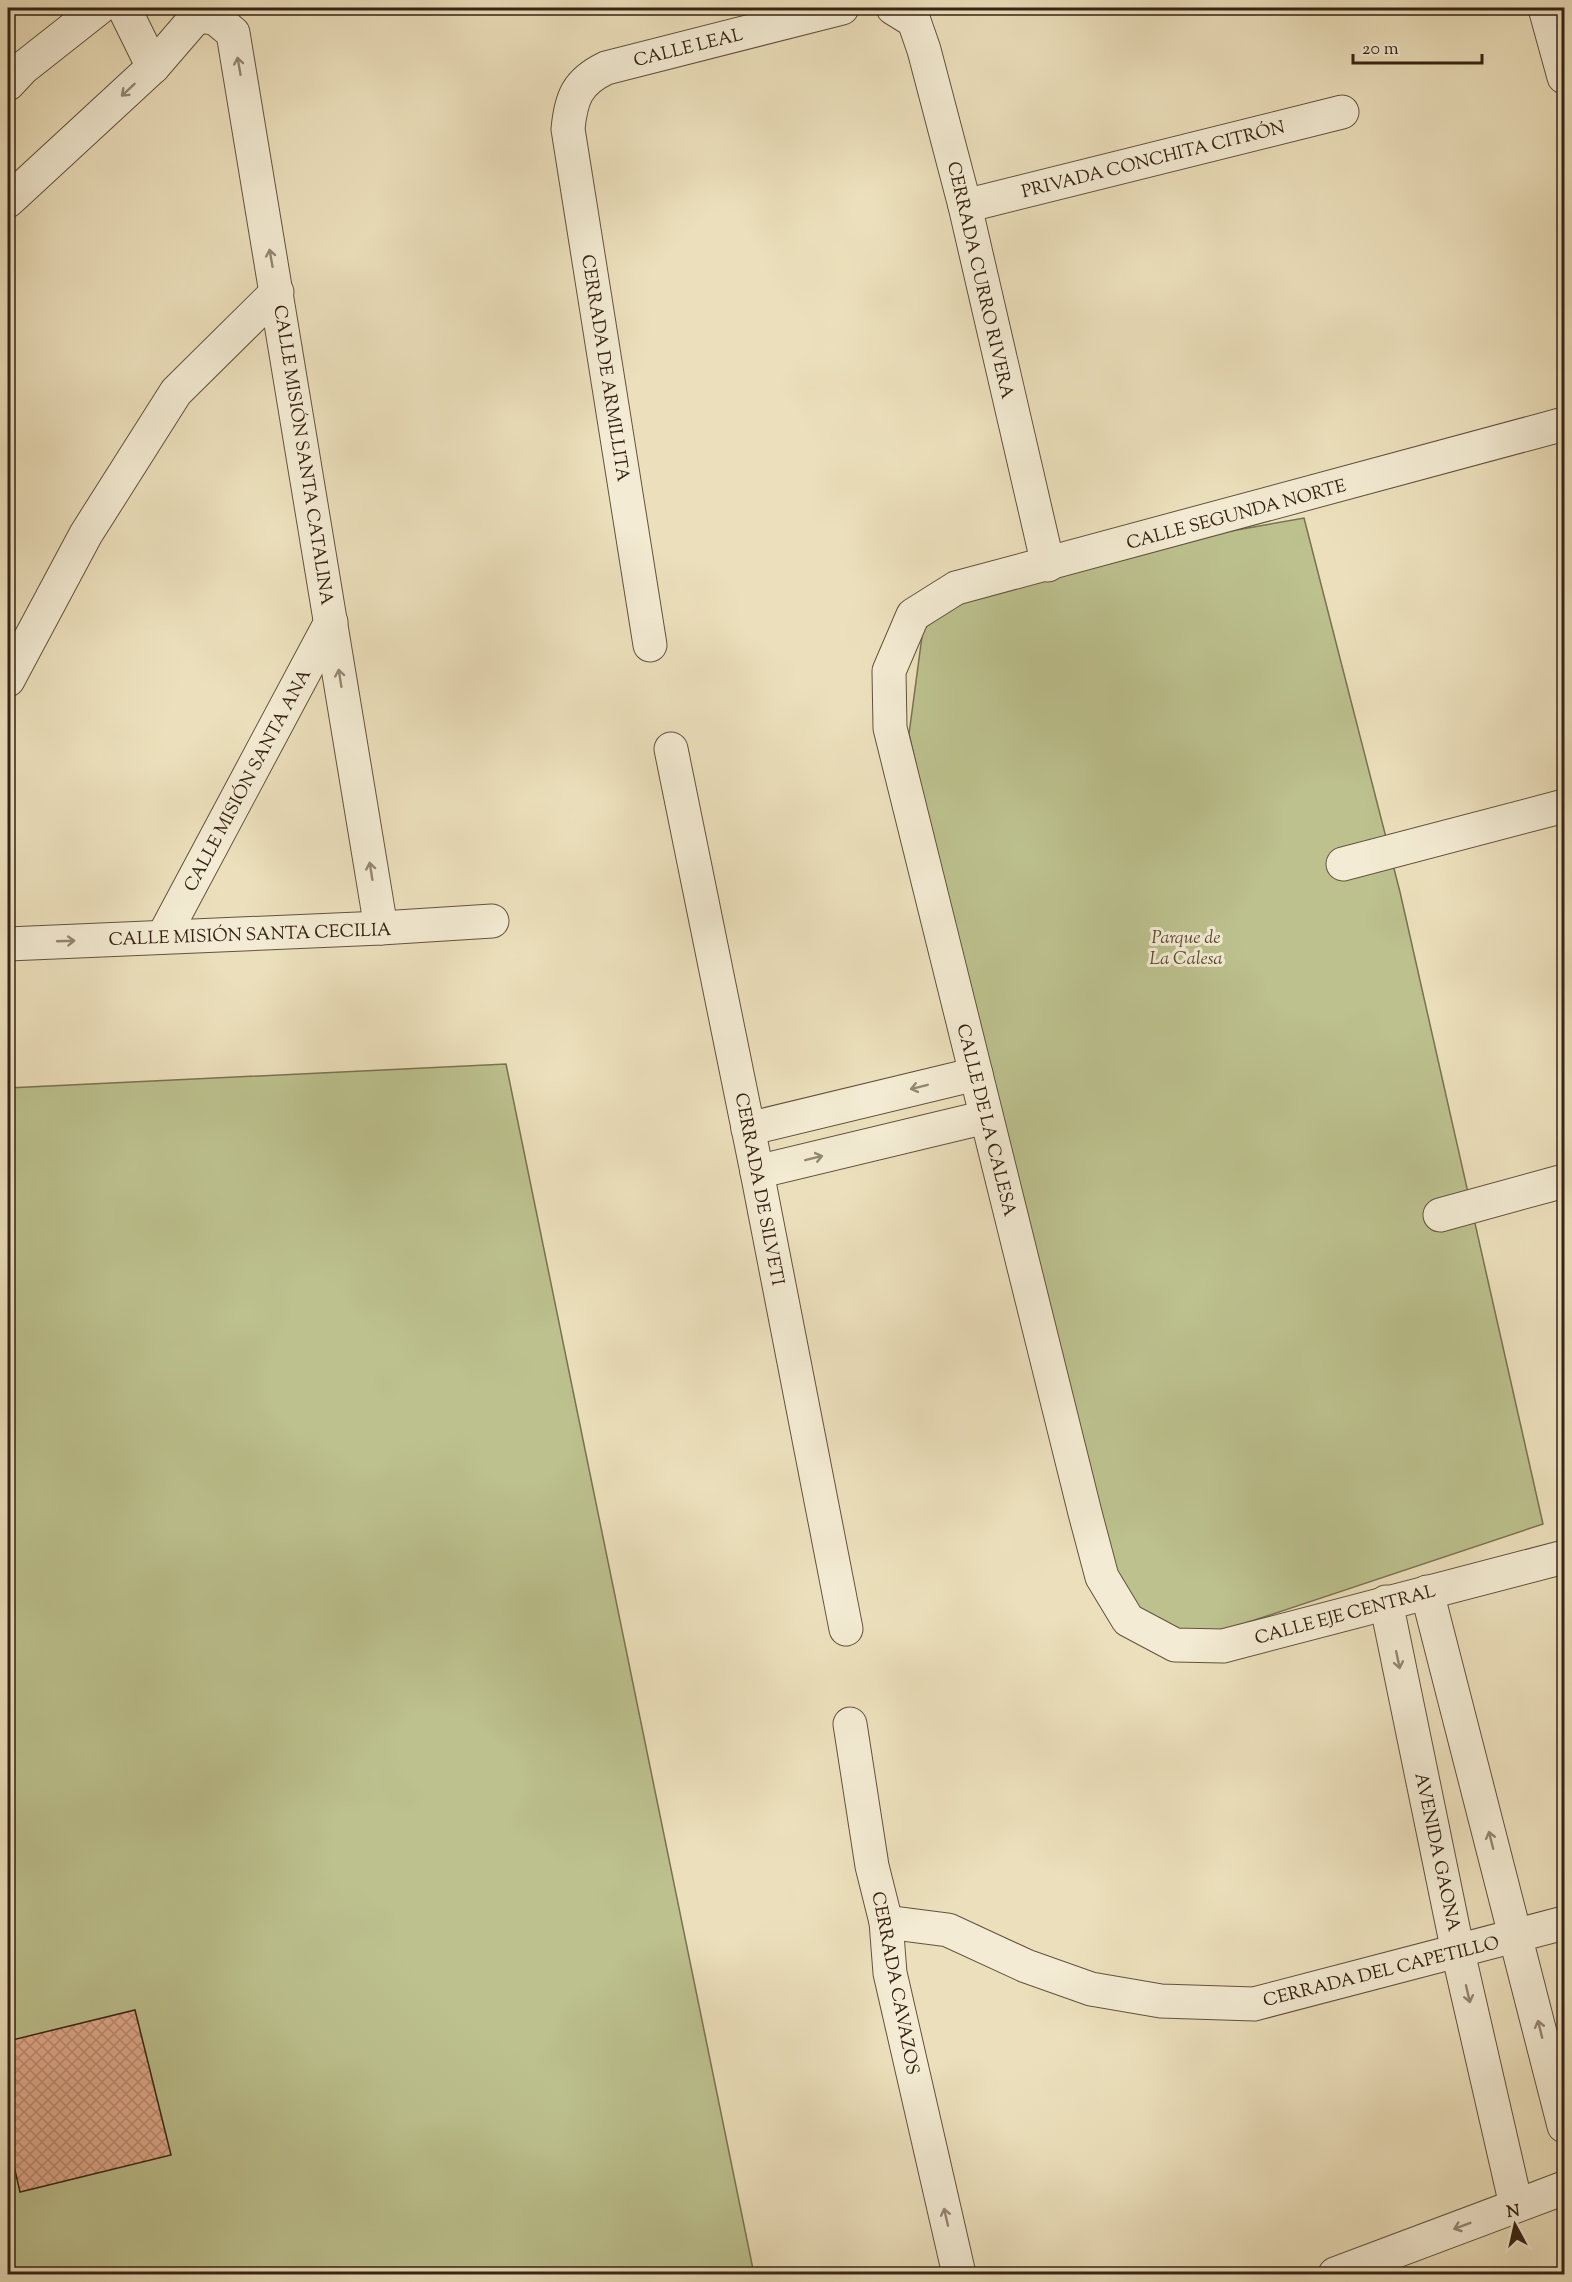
<svg xmlns="http://www.w3.org/2000/svg" width="1572" height="2282" viewBox="0 0 1572 2282" font-family="'Sorts Mill Goudy',serif">
<style>
.park{fill:#bcc18e;stroke:#787251;stroke-width:1.5}
.building{fill:url(#building-cross-hatch);stroke:#352214;stroke-width:1.5}
.lines{fill:none;stroke-linecap:round;stroke-linejoin:round}
.minor-casing{stroke:#63523e;stroke-width:35}
.minor{stroke:#f3ebd3;stroke-width:33}
.oneway{stroke:#948674}
.labels{text-anchor:middle;stroke-width:6;stroke-linejoin:round;paint-order:stroke}
.street-label{font-size:18px;fill:#352214;stroke:#f3ebd3}
.park-label{font-size:18px;font-style:italic;fill:#574a32;stroke:#f3ebd3}
</style>
<defs>
<pattern id="building-cross-hatch" width="8" height="8" patternUnits="userSpaceOnUse" patternTransform="scale(1.5)"><rect width="8" height="8" fill="#e4ac8e"/><path d="M0 0l8 8M0 8l8-8" fill="none" stroke="#ba8c73"/></pattern>
</defs>
<rect width="100%" height="100%" fill="#ece0bc"/>
<filter id="stains"><feTurbulence type="fractalNoise" baseFrequency=".00333" numOctaves="4"/><feColorMatrix values="0 0 0 0 .2 0 0 0 0 .09 0 0 0 0 .02 0 0 0 .5 -.17"/></filter>
<radialGradient id="worn" r=".72"><stop offset=".6" stop-color="#630" stop-opacity="0"/><stop offset="1" stop-color="#630" stop-opacity=".3"/></radialGradient>
<!-- park -->
<g class="park">
<polygon points="1304,518 1400,892 1543,1524 1222,1631 1173,1630 1132,1613 1095,1509 997,1114 909,734 923,629 961,602 1203,536"/>
<polygon points="506,1064 754,2274 8,2274 8,1088"/>
</g>
<!-- building -->
<polygon class="building" points="135,2010 171,2155 20,2192 8,2140 8,2041"/>
<g class="lines">
<defs>
<g id="minor">
<polyline points="124,8 153,67"/>
<polyline points="893,8 914,21 924,50 965,206 1048,565"/>
<polyline points="1545,8 1564,77"/>
<polyline points="197,16 215,18 233,33 381,928"/>
<polyline points="8,84 23,68 99,8"/>
<polyline points="8,201 153,67 197,16"/>
<polyline points="965,206 1342,112"/>
<polyline points="1564,424 956,588 913,615 889,671 890,728 1085,1513 1102,1577 1128,1620 1175,1645 1223,1646 1564,1557"/>
<path d="M650,645L568,129C571,98 577,82 606,68L842,8"/>
<polyline points="8,680 86,534 176,392 277,292"/>
<polyline points="671,749 757,1172 846,1629"/>
<polyline points="1343,864 1564,806"/>
<polyline points="163,937 331,622"/>
<polyline points="8,944 381,928 492,921"/>
<polyline points="748,1129 976,1074"/>
<polyline points="757,1172 986,1117"/>
<polyline points="1440,1215 1564,1181"/>
<polyline points="1427,1592 1564,2126"/>
<polyline points="1386,1602 1458,1952 1516,2205"/>
<polyline points="850,1724 872,1866 886,1922 890,1973 959,2274"/>
<polyline points="886,1922 948,1930 1026,1966 1091,1989 1161,2001 1254,2004 1564,1923"/>
<polyline points="1335,2274 1564,2188"/>
</g>
</defs>
<!-- minor casing -->
<use href="#minor" class="minor-casing"/>
<!-- minor -->
<use href="#minor" class="minor"/>
</g>
<!-- one-way arrows -->
<defs><path id="oneway-shaft" d="M-6 0H5M1.5-3L5.5 0L1.5 3" fill="none" stroke-width="1.6" stroke-linecap="round" stroke-linejoin="round" transform="scale(1.5)"/></defs>
<g class="oneway">
<use href="#oneway-shaft" transform="translate(239 66) rotate(-100)"/>
<use href="#oneway-shaft" transform="translate(128 90) rotate(137)"/>
<use href="#oneway-shaft" transform="translate(271 258) rotate(-100)"/>
<use href="#oneway-shaft" transform="translate(340 678) rotate(-99)"/>
<use href="#oneway-shaft" transform="translate(371 871) rotate(-99)"/>
<use href="#oneway-shaft" transform="translate(66 941) rotate(-2)"/>
<use href="#oneway-shaft" transform="translate(919 1087) rotate(166)"/>
<use href="#oneway-shaft" transform="translate(814 1158) rotate(-14)"/>
<use href="#oneway-shaft" transform="translate(1398 1660) rotate(78)"/>
<use href="#oneway-shaft" transform="translate(1491 1840) rotate(-104)"/>
<use href="#oneway-shaft" transform="translate(1468 1994) rotate(77)"/>
<use href="#oneway-shaft" transform="translate(1540 2029) rotate(-104)"/>
<use href="#oneway-shaft" transform="translate(946 2217) rotate(-103)"/>
<use href="#oneway-shaft" transform="translate(1462 2226) rotate(159)"/>
</g>
<g class="labels">
<!-- street labels -->
<g class="street-label">
<text transform="translate(688 47) rotate(-14)" y="6">CALLE LEAL</text>
<text transform="translate(1153 159) rotate(-14)" y="6">PRIVADA CONCHITA CITRÓN</text>
<text transform="translate(981 280) rotate(77)" y="6">CERRADA CURRO RIVERA</text>
<text transform="translate(606 368) rotate(81)" y="6">CERRADA DE ARMILLITA</text>
<text transform="translate(304 455) rotate(81)" y="6">CALLE MISIÓN SANTA CATALINA</text>
<text transform="translate(1236 514) rotate(-15)" y="6">CALLE SEGUNDA NORTE</text>
<text transform="translate(247 780) rotate(-62)" y="6">CALLE MISIÓN SANTA ANA</text>
<text transform="translate(250 934) rotate(-2)" y="6">CALLE MISIÓN SANTA CECILIA</text>
<text transform="translate(987 1120) rotate(76)" y="6">CALLE DE LA CALESA</text>
<text transform="translate(760 1189) rotate(79)" y="6">CERRADA DE SILVETI</text>
<text transform="translate(1345 1614) rotate(-15)" y="6">CALLE EJE CENTRAL</text>
<text transform="translate(1438 1852) rotate(78)" y="6">AVENIDA GAONA</text>
<text transform="translate(1381 1971) rotate(-14)" y="6">CERRADA DEL CAPETILLO</text>
<text transform="translate(896 1983) rotate(79)" y="6">CERRADA CAVAZOS</text>
</g>
<!-- park labels -->
<g class="park-label">
<text x="1186" y="943">Parque de<tspan x="1186" dy="21">La Calesa</tspan></text>
</g>
</g>
<!-- margin -->
<rect width="1572" height="2282" fill="none" stroke="#ece0bc" stroke-width="30"/>
<rect x="9" y="9" width="1554" height="2264" fill="none" stroke="#352214" stroke-width="3"/>
<rect x="15" y="15" width="1542" height="2252" fill="none" stroke="#352214" stroke-width="1.5"/>
<!-- north arrow -->
<g transform="translate(1515 2225) rotate(352)" stroke="#f3ebd3" stroke-width="4.5" paint-order="stroke">
<path d="M0-4.5L10 22L0 15L-10 22Z" fill="#352214"/>
<text y="-9" font-size="16" font-weight="bold" text-anchor="middle" fill="#352214">N</text>
</g>
<!-- scale -->
<path d="M1353 54v9h129v-9" fill="none" stroke="#352214" stroke-width="3"/>
<text x="1362" y="54" font-size="18" fill="#352214" stroke="#f3ebd3" stroke-width="4.5" paint-order="stroke">20 m</text>
<rect width="100%" height="100%" filter="url(#stains)"/>
<rect width="100%" height="100%" fill="url(#worn)"/>
</svg>
